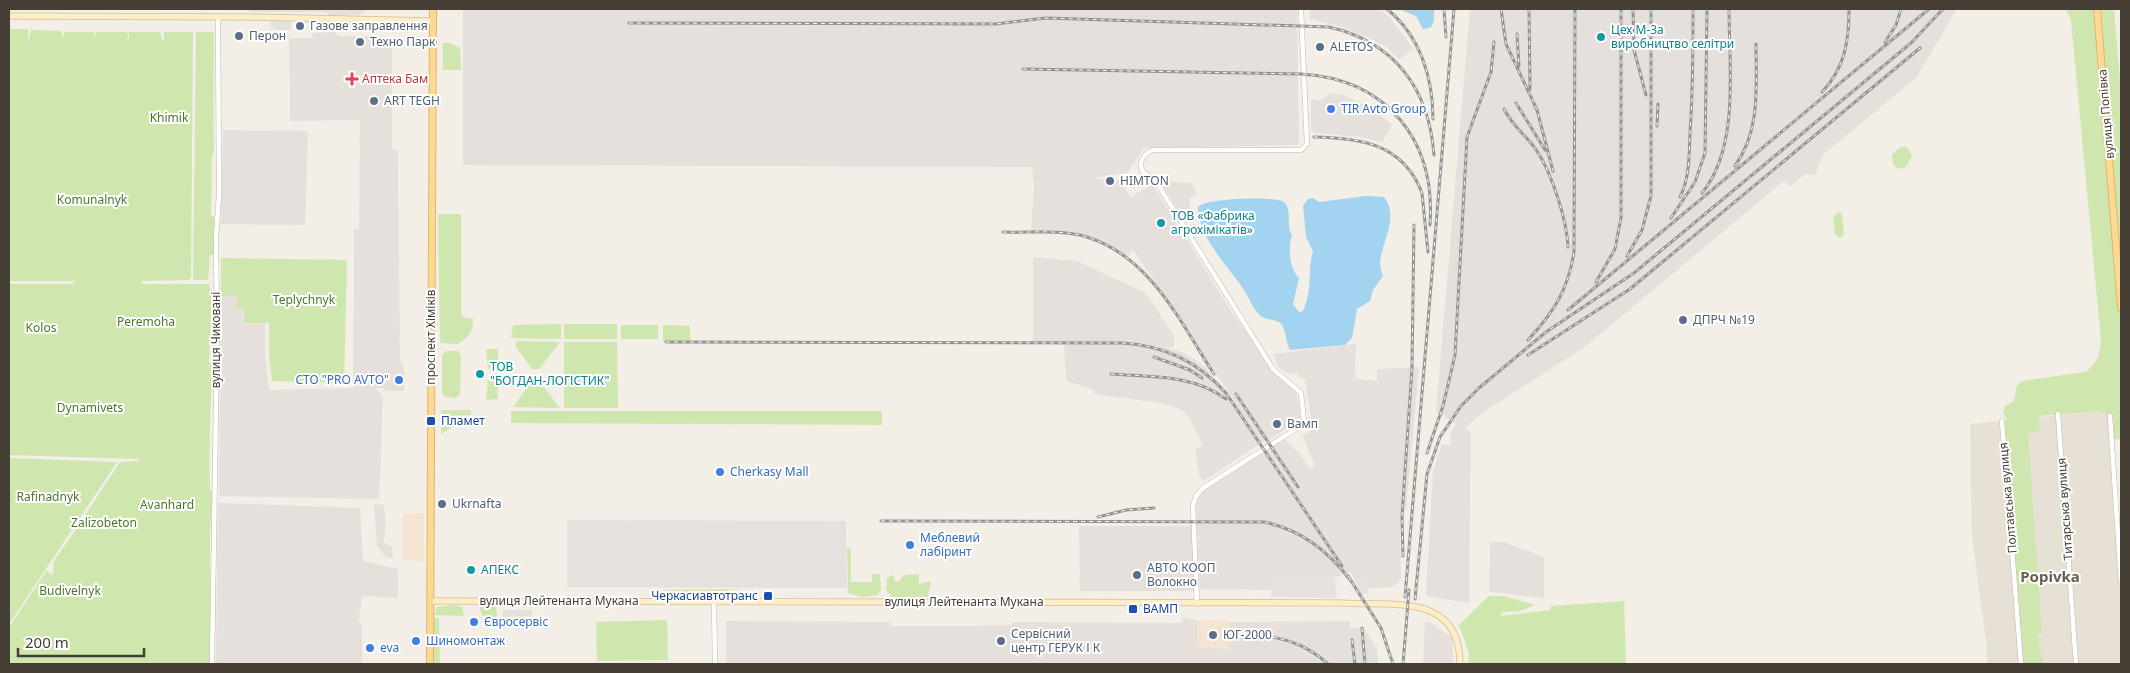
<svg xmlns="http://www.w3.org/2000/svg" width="2130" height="673" viewBox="0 0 2130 673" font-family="'Noto Sans',sans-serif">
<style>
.residential{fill:#e7e0d4}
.commercial{fill:#f4e4d1}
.industrial{fill:#e5e0db}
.green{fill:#d0e6af}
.parking{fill:#e4e1de}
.water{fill:#a3d4ef}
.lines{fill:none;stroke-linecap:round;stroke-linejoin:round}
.street-casing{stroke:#c1b8ac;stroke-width:5.5}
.secondary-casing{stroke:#d2bf97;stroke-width:7}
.primary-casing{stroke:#e1b665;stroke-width:8}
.street{stroke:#fff;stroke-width:4.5}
.secondary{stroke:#feedc5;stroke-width:5.5}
.primary{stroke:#fcda95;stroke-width:6}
.rail-casing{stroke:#959595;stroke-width:3}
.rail{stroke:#fff;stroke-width:1;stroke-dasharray:4;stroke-linecap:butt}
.service-dot{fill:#5c6f8a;stroke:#fff;stroke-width:2}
.culture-dot{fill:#0f9aa8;stroke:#fff;stroke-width:2}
.health-dot{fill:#e0444e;stroke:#fff;stroke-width:2}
.shop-dot{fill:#3f7fe0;stroke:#fff;stroke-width:2}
.transit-dot{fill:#1a4fb4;stroke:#fff;stroke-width:2}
.labels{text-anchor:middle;stroke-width:4;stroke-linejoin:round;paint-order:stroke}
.service-label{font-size:12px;fill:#4e5e75;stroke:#fff;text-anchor:start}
.culture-label{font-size:12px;fill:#0d838f;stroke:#fff;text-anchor:start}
.health-label{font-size:12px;fill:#be3a42;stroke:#fff;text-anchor:start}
.shop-label{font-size:12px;fill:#366cbe;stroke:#fff;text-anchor:start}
.street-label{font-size:12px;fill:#453e35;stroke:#fff}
.park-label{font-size:12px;fill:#4b762a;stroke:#fff}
.transit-label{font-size:12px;fill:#164399;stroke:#fff;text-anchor:start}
.quarter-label{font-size:15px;font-weight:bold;fill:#685c4d;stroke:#fff}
</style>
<rect width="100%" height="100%" fill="#f3eee6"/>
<!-- residential -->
<polygon class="residential" points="2099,411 2106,412 2110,416 2121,581 2121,664 1987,664 1987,649 1972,536 1970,424"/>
<!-- commercial -->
<g class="commercial">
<polygon points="424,513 424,562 403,559 403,514"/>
<polygon points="1197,620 1230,621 1230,649 1197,647"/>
</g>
<!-- industrial -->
<g class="industrial">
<polygon points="249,9 371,9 358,15 330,16 326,12 249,12"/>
<polygon points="463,9 1297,9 1299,145 1144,148 1127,173 1093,178 1119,180 1131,197 1152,184 1233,314 1265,357 1273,373 1296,389 1301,418 1298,424 1289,427 1269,440 1268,438 1204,481 1199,475 1195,449 1203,446 1190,419 1182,410 1162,403 1094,394 1095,390 1066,381 1064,344 1033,343 1033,257 1077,261 1146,293 1174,336 1174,347 1165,347 1185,353 1206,368 1240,409 1133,249 1128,257 1110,245 1083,235 1031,232 1034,185 1032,167 463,165"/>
<polygon points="1310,9 1379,9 1389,17 1413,48 1400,60 1385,46 1367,37 1338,26 1310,19"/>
<polygon points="1470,9 1957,9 1916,78 1823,155 1818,166 1817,174 1804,175 1790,187 1784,181 1585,347 1482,413 1465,428 1471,433 1469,603 1426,596 1433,470 1442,444 1451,445 1451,433 1456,424 1436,412"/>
<polygon points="335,32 338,36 392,37 392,150 398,150 400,359 404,367 404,391 385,391 385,388 375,388 383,397 379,499 219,496 221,296 237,296 245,309 244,323 265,323 265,357 269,390 353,388 354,229 359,229 360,120 290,121 289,38 312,38 313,33"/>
<polygon points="1331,93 1344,95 1366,106 1382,112 1381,116 1392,125 1382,142 1360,137 1316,133 1311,131 1311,99 1320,100"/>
<polygon points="223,130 308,131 305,225 221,224"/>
<polygon points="1160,181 1192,183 1197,193 1190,198 1189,221 1185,221"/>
<polygon points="1356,344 1355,379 1377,381 1377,369 1419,367 1406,510 1400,510 1401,578 1394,587 1369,588 1368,594 1361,594 1351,572 1334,578 1273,577 1274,586 1271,590 1200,589 1196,502 1205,489 1284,439 1299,453 1309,468 1315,466 1303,436 1309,432 1312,425 1305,378 1299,378 1298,374 1286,373 1278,367 1273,354"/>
<polygon points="218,503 360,508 363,561 398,569 398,598 363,596 358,620 362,626 362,664 216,664"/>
<polygon points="383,504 386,519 384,543 392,547 393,559 385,556 377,546 374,505"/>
<polygon points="1079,526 1195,526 1196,591 1080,591"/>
<polygon points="1490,542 1504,542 1544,557 1544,598 1489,592"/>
<polygon points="1183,618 1197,620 1197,647 1229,649 1230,622 1350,621 1350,628 1364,628 1377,649 1378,664 726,664 726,621 890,622 890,626 970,626 1011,625 1013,622 1182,623"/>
<polygon points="1425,622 1430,622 1453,638 1453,664 1423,664"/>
</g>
<!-- green -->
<g class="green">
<path d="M2066,9H2114L2121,93V439L2111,440C2111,428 2114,413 2099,411L2039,416L2040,431L2028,433L2042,634L2037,633L2043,664H2021L2002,421L2007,420L2003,412L2005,406L2014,401L2017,385L2022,381L2085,372C2097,364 2100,355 2101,341L2071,21Z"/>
<path d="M9,29H28V42L31,30L61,31L63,39L64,32H94V40L96,32H127L129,41V32H160L162,40H164V32H193L191,277L189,280L142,281V284H209L212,296L209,362L212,366C211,408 208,450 210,491H213L210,530V664H9V628L46,571L53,575L54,561L77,528L85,530L82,520L120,462L139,461L138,459L9,455V284H73L74,281H9Z"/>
<path d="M196,32H214C214,68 213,113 214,152L212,157L211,216L214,217V255H210L208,280H193Z"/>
<polygon points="443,43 450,43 460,48 461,70 443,70"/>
<polygon points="1900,147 1907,147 1912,156 1906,167 1897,169 1893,164 1892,155"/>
<polygon points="1838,212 1842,213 1844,235 1840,238 1835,234 1833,217"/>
<path d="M438,214H461V314L465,318L473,319C474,331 468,339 457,344L440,343Z"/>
<polygon points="221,258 347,260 344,383 272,381 269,354 269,323 244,323 245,309 237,308 237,296 221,296"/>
<polygon points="561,324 561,339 511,338 513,325"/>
<rect x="564" y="324" width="53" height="15"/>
<rect x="621" y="325" width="37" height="14"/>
<polygon points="663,325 690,326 690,343 663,342"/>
<polygon points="516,341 560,342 539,369 532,369 516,347"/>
<polygon points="564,342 617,342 618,408 564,408"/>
<polygon points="486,349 498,349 498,369 488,369"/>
<polygon points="446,351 458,351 461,355 460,394 455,398 445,397 442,393 442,355"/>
<polygon points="488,380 497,380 498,399 486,400"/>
<polygon points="532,381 539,381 560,408 513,407"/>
<polygon points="441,410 471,410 471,415 441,416"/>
<polygon points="511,411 882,411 882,425 511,423"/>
<polygon points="441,418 466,418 441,434"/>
<polygon points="9,458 117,462 9,624"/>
<polygon points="847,548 851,549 851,582 872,582 872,574 880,574 881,589 878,595 862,597 848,593"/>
<polygon points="919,574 919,584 931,581 928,597 892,597 886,590 887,578 891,575 894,576 894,581 899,581 904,575"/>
<polygon points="754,589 727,590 725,595 721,596 672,596 665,593 665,590"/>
<polygon points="1489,596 1504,596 1535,605 1520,611 1503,612 1500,616 1550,610 1551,606 1624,601 1626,664 1468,664 1469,653 1459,625"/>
<polygon points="454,605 462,607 464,616 434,615 437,607"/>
<polygon points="479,605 496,607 497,617 482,616"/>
<polygon points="434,618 439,618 440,664 434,664"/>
<polygon points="667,620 668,660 597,661 596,622"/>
</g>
<!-- parking -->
<g class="parking">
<polygon points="270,19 291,20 291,30 276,30 270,26"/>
<polygon points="567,520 846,521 847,588 567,587"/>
<polygon points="1365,576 1369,577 1368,594 1361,594 1356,580"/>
<polygon points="1273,577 1334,578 1337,598 1271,597"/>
<polygon points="503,610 532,610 532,616 503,617"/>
</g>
<!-- water -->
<g class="water">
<path d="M1399,9H1435C1432,16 1437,19 1430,28L1423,29L1416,16Z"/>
<path d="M1366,196L1384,197C1400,217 1381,242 1380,264C1380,268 1382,272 1383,276L1373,290L1370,301L1357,309L1352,338L1345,345L1290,350C1285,342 1287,328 1279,322C1274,319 1266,320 1261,316C1252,309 1250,298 1244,290C1228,266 1198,237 1198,207C1204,198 1277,196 1284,202C1293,211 1285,225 1292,235C1288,248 1289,269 1299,278L1293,304L1299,312L1303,311C1313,290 1307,273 1313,251L1306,237L1303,206L1308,199L1313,198L1319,202Z"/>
</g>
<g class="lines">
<defs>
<g id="street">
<polyline points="2058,414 2076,664"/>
<polyline points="2110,416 2121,581"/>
<polyline points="2002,421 2021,664"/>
<polyline points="714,601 715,664"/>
<path d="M1197,604L1193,506L1196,496L1203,488L1294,430L1304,421L1301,393L1273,369L1155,180L1142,171C1139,160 1143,154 1153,150H1301L1307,144L1301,9"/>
<polyline points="212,664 217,338 216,237 219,195 218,17"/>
</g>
<g id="secondary">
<polyline points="9,16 249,17 433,21"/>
<path d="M430,601L1341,603C1391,607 1460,591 1460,664"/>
</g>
<g id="primary">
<polyline points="2097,9 2121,308"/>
<polyline points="430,664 433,9"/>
</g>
</defs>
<!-- street casing -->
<use href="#street" class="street-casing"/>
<!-- secondary casing -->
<use href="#secondary" class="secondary-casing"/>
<!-- primary casing -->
<use href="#primary" class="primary-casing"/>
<!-- street -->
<use href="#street" class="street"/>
<!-- secondary -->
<use href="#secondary" class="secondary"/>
<!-- primary -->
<use href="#primary" class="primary"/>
<defs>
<g id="rail">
<path d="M1387,9C1420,36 1433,77 1433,119"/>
<polyline points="1444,9 1446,37"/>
<polyline points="1501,9 1506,44 1537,110 1553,171"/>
<polyline points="1529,9 1530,89"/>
<polyline points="1633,9 1634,50 1646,95"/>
<path d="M629,23L996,24L1046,18L1329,27C1395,42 1429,89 1434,155"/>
<polyline points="1517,34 1519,66"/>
<polyline points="1885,42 1896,25 1901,9"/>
<path d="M1023,69L1301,74C1387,79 1436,140 1430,225"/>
<path d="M1822,92C1845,68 1849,41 1849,9"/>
<polyline points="1516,103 1545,150"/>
<path d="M1504,109C1512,126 1527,136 1537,151C1552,174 1567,220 1568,247"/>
<polyline points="1657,126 1658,104"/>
<path d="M1314,137C1360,138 1403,143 1422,193L1428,252"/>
<path d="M1735,166C1761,130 1756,86 1756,44"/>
<path d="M1702,193C1740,147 1729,66 1729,9"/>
<path d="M1680,197C1690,177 1689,155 1690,133C1693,92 1693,50 1693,9"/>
<polyline points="1671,218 1695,182 1705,153 1707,9"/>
<path d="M1003,232C1030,233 1061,229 1087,237C1151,257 1180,322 1214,374"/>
<polyline points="1627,256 1642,230 1651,196 1651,9"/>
<polyline points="1596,282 1615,249 1621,218 1621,9"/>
<polyline points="1568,310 1929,9"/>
<path d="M1528,340C1554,312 1568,290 1574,252L1575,9"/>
<path d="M666,342L1123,343C1165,346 1197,361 1226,393L1342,566"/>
<polyline points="1528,355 1630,289 1920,48"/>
<polyline points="1154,357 1190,370 1202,378"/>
<path d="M1111,374C1151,377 1192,374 1226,399"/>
<polyline points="1236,394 1298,487"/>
<polyline points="1427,453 1443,406 1455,355 1467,137 1491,72 1494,42"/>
<polyline points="1098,517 1126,510 1154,508"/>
<path d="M881,521L1264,522C1302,530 1328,551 1351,581"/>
<polyline points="1403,556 1402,516 1412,368 1414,225"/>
<polyline points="1348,576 1381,628 1393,664"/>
<polyline points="1405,597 1454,9"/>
<polyline points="1415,599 1427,474 1440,437 1461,406 1479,388 1546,332 1634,273 1911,43 1943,9"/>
<polyline points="1362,628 1365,664"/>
<path d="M1249,634C1280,637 1304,642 1328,664"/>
<polyline points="1352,640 1355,664"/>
<polyline points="1403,664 1409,590"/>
</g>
</defs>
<!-- rail casing -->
<use href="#rail" class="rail-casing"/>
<!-- rail -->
<use href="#rail" class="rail"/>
</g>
<!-- markers -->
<g class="service-dot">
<circle cx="300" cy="26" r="5"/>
<circle cx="239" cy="36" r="5"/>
<circle cx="360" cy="42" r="5"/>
<circle cx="1320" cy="47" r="5"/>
<circle cx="374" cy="101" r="5"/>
<circle cx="1110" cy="181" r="5"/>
<circle cx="1683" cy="320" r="5"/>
<circle cx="1277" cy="424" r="5"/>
<circle cx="442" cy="504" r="5"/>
<circle cx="1137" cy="575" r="5"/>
<circle cx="1213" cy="635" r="5"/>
<circle cx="1001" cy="641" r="5"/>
</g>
<g class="culture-dot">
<circle cx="1601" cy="37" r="5"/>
<circle cx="1161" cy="223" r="5"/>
<circle cx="480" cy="374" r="5"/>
<circle cx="471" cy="570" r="5"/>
</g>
<path class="health-dot" d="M349.5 71.5h5v5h5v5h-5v5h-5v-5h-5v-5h5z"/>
<g class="shop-dot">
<circle cx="1331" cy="109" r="5"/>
<circle cx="399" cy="380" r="5"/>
<circle cx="720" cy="472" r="5"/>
<circle cx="910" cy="545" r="5"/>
<circle cx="474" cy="622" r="5"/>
<circle cx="416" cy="641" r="5"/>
<circle cx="370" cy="648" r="5"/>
</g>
<g class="transit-dot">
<rect x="426" y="416" width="10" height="10" rx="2.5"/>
<rect x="763" y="591" width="10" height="10" rx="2.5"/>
<rect x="1128" y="604" width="10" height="10" rx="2.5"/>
</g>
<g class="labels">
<!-- service labels -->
<g class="service-label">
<text x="310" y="30">Газове заправлення</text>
<text x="249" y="40">Перон</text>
<text x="370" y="46">Техно Парк</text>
<text x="1330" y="51">ALETOS</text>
<text x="384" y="105">ART TEGH</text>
<text x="1120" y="185">HIMTON</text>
<text x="1693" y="324">ДПРЧ №19</text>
<text x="1287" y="428">Вамп</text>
<text x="452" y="508">Ukrnafta</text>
<text x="1147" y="572">АВТО КООП<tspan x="1147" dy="14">Волокно</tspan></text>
<text x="1011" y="638">Сервісний<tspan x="1011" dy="14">центр ГЕРУК І К</tspan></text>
<text x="1223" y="639">ЮГ-2000</text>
</g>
<!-- culture labels -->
<g class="culture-label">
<text x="1611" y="34">Цех М-3а<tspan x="1611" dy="14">виробництво селітри</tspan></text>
<text x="1171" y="220">ТОВ «Фабрика<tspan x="1171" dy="14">агрохімікатів»</tspan></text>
<text x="490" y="371">ТОВ<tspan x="490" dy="14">"БОГДАН-ЛОГІСТИК"</tspan></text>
<text x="481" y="574">АПЕКС</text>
</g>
<!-- health labels -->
<g class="health-label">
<text x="362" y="83">Аптека Бам</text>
</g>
<!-- shop labels -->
<g class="shop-label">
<text x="1341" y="113">TIR Avto Group</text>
<text x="389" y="384" text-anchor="end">СТО "PRO AVTO"</text>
<text x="730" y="476">Cherkasy Mall</text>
<text x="920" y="542">Меблевий<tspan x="920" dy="14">лабіринт</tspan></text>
<text x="484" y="626">Євросервіс</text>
<text x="426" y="645">Шиномонтаж</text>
<text x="380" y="652">eva</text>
</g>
<!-- street labels -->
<g class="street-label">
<text transform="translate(2106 114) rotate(-95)" y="4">вулиця Попівка</text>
<text transform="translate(431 337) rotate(-90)" y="4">проспект Хіміків</text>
<text transform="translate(216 340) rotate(-90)" y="4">вулиця Чиковані</text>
<text transform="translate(2008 498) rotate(-95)" y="4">Полтавська вулиця</text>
<text transform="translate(2065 509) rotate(-94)" y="4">Титарська вулиця</text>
<text x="559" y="605">вулиця Лейтенанта Мукана</text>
<text x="964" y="606">вулиця Лейтенанта Мукана</text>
</g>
<!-- park labels -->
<g class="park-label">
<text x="169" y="122">Khimik</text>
<text x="92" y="204">Komunalnyk</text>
<text x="304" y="304">Teplychnyk</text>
<text x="146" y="326">Peremoha</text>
<text x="41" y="332">Kolos</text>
<text x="90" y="412">Dynamivets</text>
<text x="48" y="501">Rafinadnyk</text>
<text x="167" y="509">Avanhard</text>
<text x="104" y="527">Zalizobeton</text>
<text x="70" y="595">Budivelnyk</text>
</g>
<!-- transit labels -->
<g class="transit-label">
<text x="441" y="425">Пламет</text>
<text x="758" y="600" text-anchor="end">Черкасиавтотранс</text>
<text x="1143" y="613">ВАМП</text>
</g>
<!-- quarter labels -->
<g class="quarter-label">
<text x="2050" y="582">Popivka</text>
</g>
</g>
<!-- border -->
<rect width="2130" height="673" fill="none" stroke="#453e35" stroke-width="20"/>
<!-- scale -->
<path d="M18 648v8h126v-8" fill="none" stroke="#453e35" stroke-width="2.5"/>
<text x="25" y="648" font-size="15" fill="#453e35" stroke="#ffffff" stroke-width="4" paint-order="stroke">200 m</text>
</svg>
